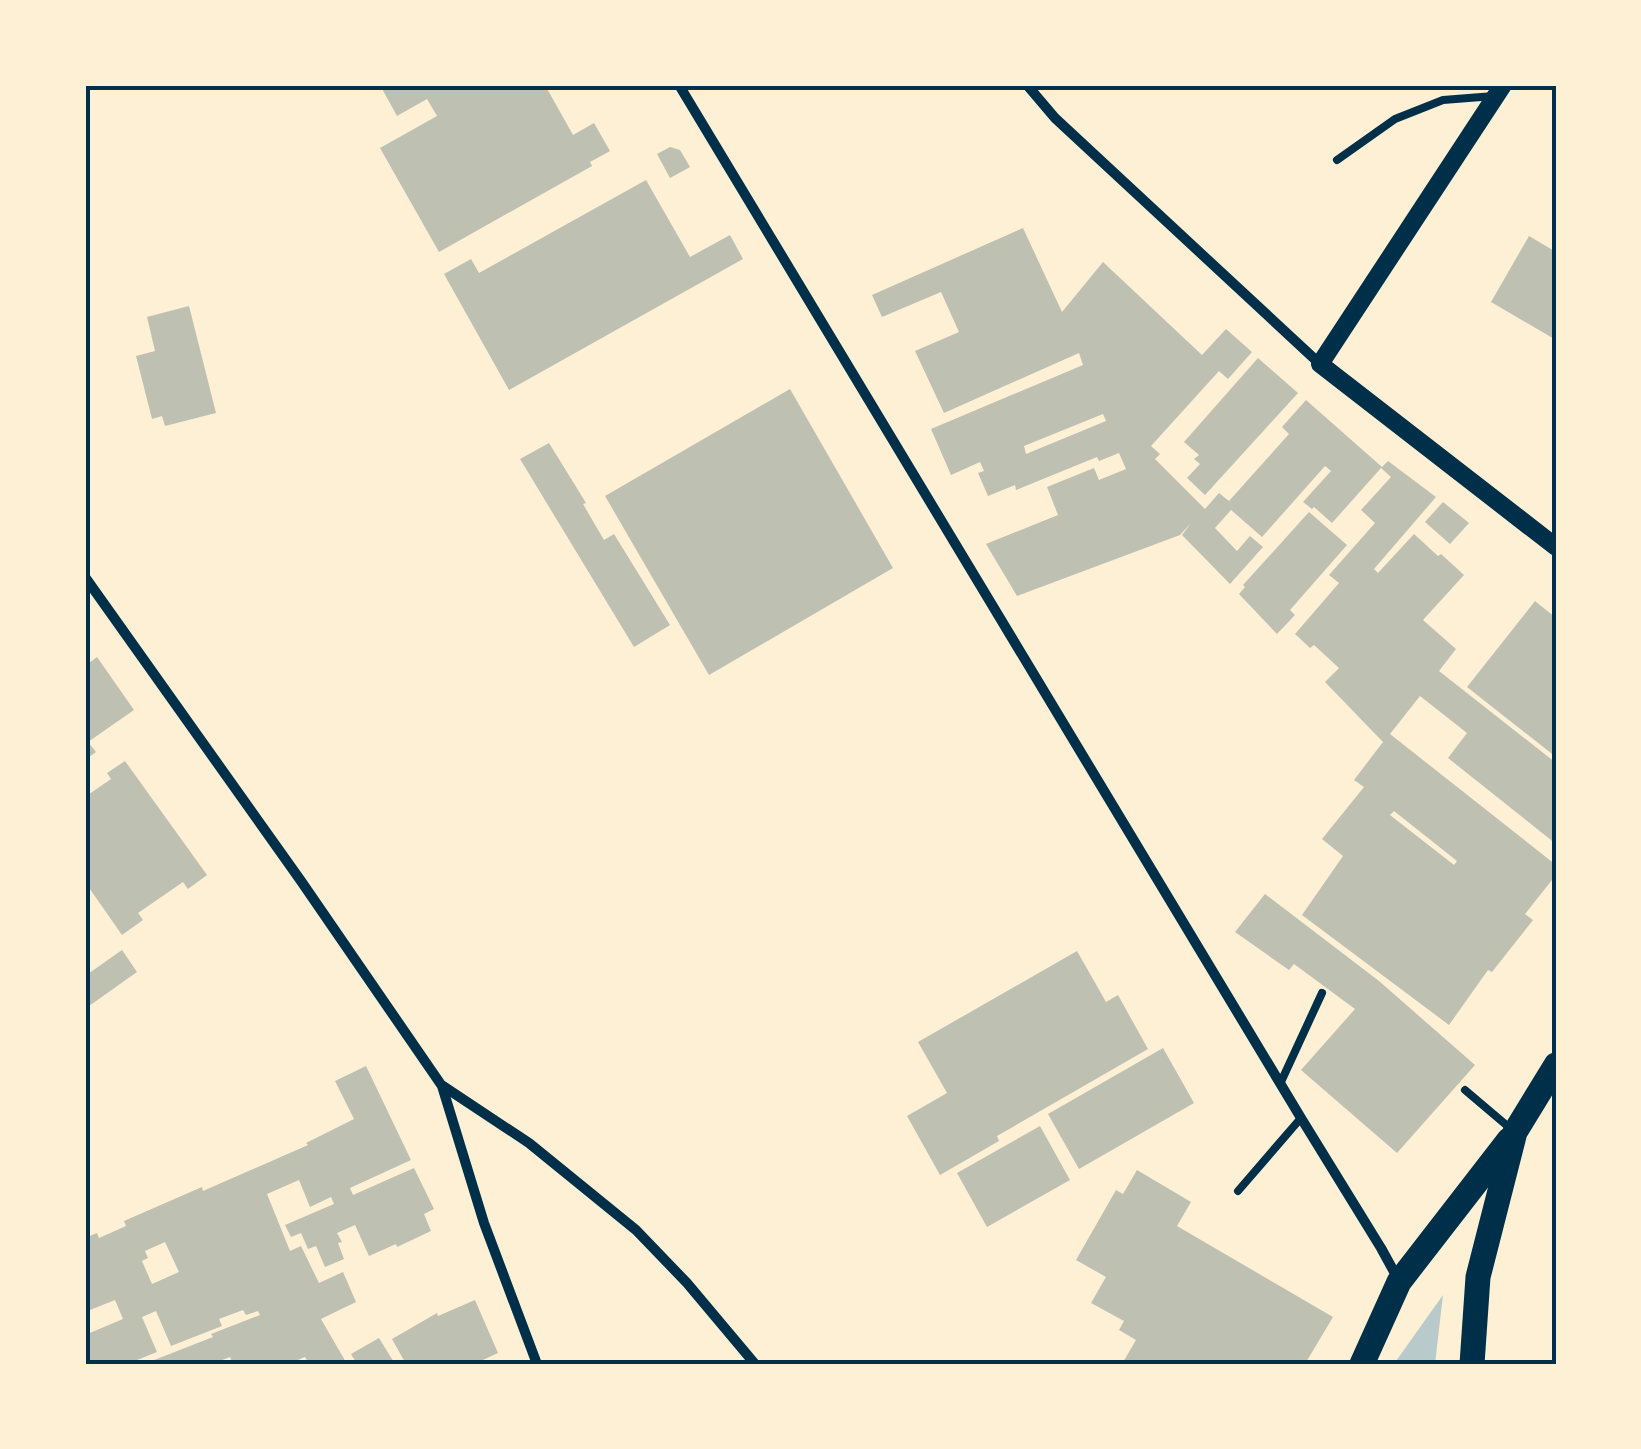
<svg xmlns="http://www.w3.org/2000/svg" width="1641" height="1449" viewBox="0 0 1641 1449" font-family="'Archivo Narrow',sans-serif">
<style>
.green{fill:#b9caca}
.building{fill:#bec0b2;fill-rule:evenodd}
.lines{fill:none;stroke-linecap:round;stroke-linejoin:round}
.service{stroke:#003049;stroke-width:8}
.minor{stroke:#003049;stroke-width:10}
.tertiary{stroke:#003049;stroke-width:18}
.primary{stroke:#003049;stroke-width:25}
.neatline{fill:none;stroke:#003049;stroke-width:4}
</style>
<rect width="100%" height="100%" fill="#fdf0d5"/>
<!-- green -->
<polygon class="green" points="1443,1295 1435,1364 1394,1364 1396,1361"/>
<!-- building -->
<g class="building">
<polygon points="380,85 545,85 573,135 594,123 610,151 590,162 592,166 439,252 380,148 437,116 427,99 397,116"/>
<polygon points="670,147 680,150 690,167 670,178 657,154"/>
<polygon points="646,180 690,257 730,235 743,259 509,390 444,274 471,259 479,273"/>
<path d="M1023,228L1062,312L1103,262L1202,355L1226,329L1252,352L1228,379L1219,371L1151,446L1160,454L1155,459L1205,509L1219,493L1229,501L1289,434L1282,427L1306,400L1382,467L1388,461L1436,497L1374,569L1378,573L1414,534L1438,556L1441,554L1464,575L1423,620L1456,649L1439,671L1556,763V844L1448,758L1467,733L1420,696L1390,734L1556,865V875L1525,914L1533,920L1492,972L1488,970L1449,1025L1302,915L1343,856L1322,839L1364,787L1354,780L1383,742L1325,682L1339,668L1314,645L1310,648L1295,634L1339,583L1329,575L1375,523L1361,510L1391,477L1381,468L1332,523L1314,507L1312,509L1303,502L1331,471L1325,466L1262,537L1231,510L1215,528L1237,551L1250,536L1263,547L1230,584L1182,535L1191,523L1180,535L1017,596L986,544L1058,515L1047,487L1094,468L1099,480L1126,469L1119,453L1099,461L1097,457L1016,490L1015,485L988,496L978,473L984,471L980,462L951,475L931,429L1083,365L1079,353L944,413L915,351L959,332L941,292L882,317L872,295ZM1103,414L1106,421L1026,454L1024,446ZM1394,811L1457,861L1454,865L1390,815Z"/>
<polygon points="1529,236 1556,252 1556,340 1491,302"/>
<polygon points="189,306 216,413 165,426 162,416 152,419 136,356 155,351 147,317"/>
<polygon points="1258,358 1298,393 1205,495 1187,478 1200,464 1194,459 1199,455 1184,442"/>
<polygon points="790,389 893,568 709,675 605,496"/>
<polygon points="549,443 586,503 583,504 604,540 614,534 670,625 634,647 520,459"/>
<polygon points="1443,502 1469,523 1450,544 1425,522"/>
<polygon points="1309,512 1347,545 1290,610 1295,615 1277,634 1239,594 1245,587 1243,585"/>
<polygon points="1535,601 1556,618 1556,757 1467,687"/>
<polygon points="97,657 134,710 88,742 96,752 85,760 85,666"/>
<polygon points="125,761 207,875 188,889 183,882 138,913 143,920 122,935 85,882 85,797 111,779 107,773"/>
<polygon points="1265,894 1379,981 1475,1065 1397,1153 1301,1070 1355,1009 1294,964 1289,970 1235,932"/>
<polygon points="122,950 137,972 89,1006 85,1000 85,976"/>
<polygon points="1077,951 1106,1002 1118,995 1148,1049 997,1136 999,1141 940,1175 907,1116 947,1093 918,1042"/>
<polygon points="1163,1048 1194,1103 1079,1169 1048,1114"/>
<path d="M366,1066L411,1160L350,1188L353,1195L414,1168L434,1209L424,1214L431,1231L397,1247L396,1244L369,1256L355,1225L337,1233L342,1242L338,1243L344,1259L325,1267L316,1246L308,1249L301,1233L291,1237L285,1225L334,1204L331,1197L310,1207L299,1180L267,1194L290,1251L301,1246L319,1283L343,1272L356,1302L321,1319L347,1364H309L305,1357L288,1364H233L230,1357L212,1364H144L213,1337L211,1334L260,1315L258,1311L246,1315L243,1310L219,1319L222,1326L171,1346L156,1311L142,1317L157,1352L127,1364H85V1335L123,1319L115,1300L85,1312V1238L97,1233L99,1238L126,1226L124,1221L202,1187L203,1191L308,1145L306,1143L354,1119L335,1081ZM165,1242L179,1272L152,1284L142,1261L148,1258L145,1251Z"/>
<polygon points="1040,1126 1070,1180 987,1227 957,1173"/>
<polygon points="1137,1170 1191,1202 1177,1226 1333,1317 1305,1364 1122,1364 1136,1340 1119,1330 1124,1321 1091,1303 1106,1277 1076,1260 1116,1190 1123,1194"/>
<polygon points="475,1300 498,1353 474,1364 406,1364 392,1339 437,1313 438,1316"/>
<polygon points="379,1338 395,1364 357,1364 351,1354"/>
</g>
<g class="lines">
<!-- service -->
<g class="service">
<polyline points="1337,160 1395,119 1443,100 1494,96"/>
<polyline points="1280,1084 1322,993"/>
<polyline points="1465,1090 1511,1129"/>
<polyline points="1238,1191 1301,1118"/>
</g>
<!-- minor -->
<g class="minor">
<polyline points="679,85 1301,1118 1381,1248 1398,1279"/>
<polyline points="1027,85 1055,118 1320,364"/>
<polyline points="85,577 301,881 442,1086 484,1223 537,1364"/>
<polyline points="443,1086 529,1143 636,1230 687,1283 755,1364"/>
</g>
<!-- tertiary -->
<polyline class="tertiary" points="1503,85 1320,364 1556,547"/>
<!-- primary -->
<g class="primary">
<polyline points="1362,1364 1399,1282 1509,1140"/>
<polyline points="1472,1364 1478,1277 1515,1132 1556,1065"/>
</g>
</g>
<!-- border -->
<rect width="1641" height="1449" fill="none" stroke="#fdf0d5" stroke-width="175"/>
<rect x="88" y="88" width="1466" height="1274" class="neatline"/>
</svg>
